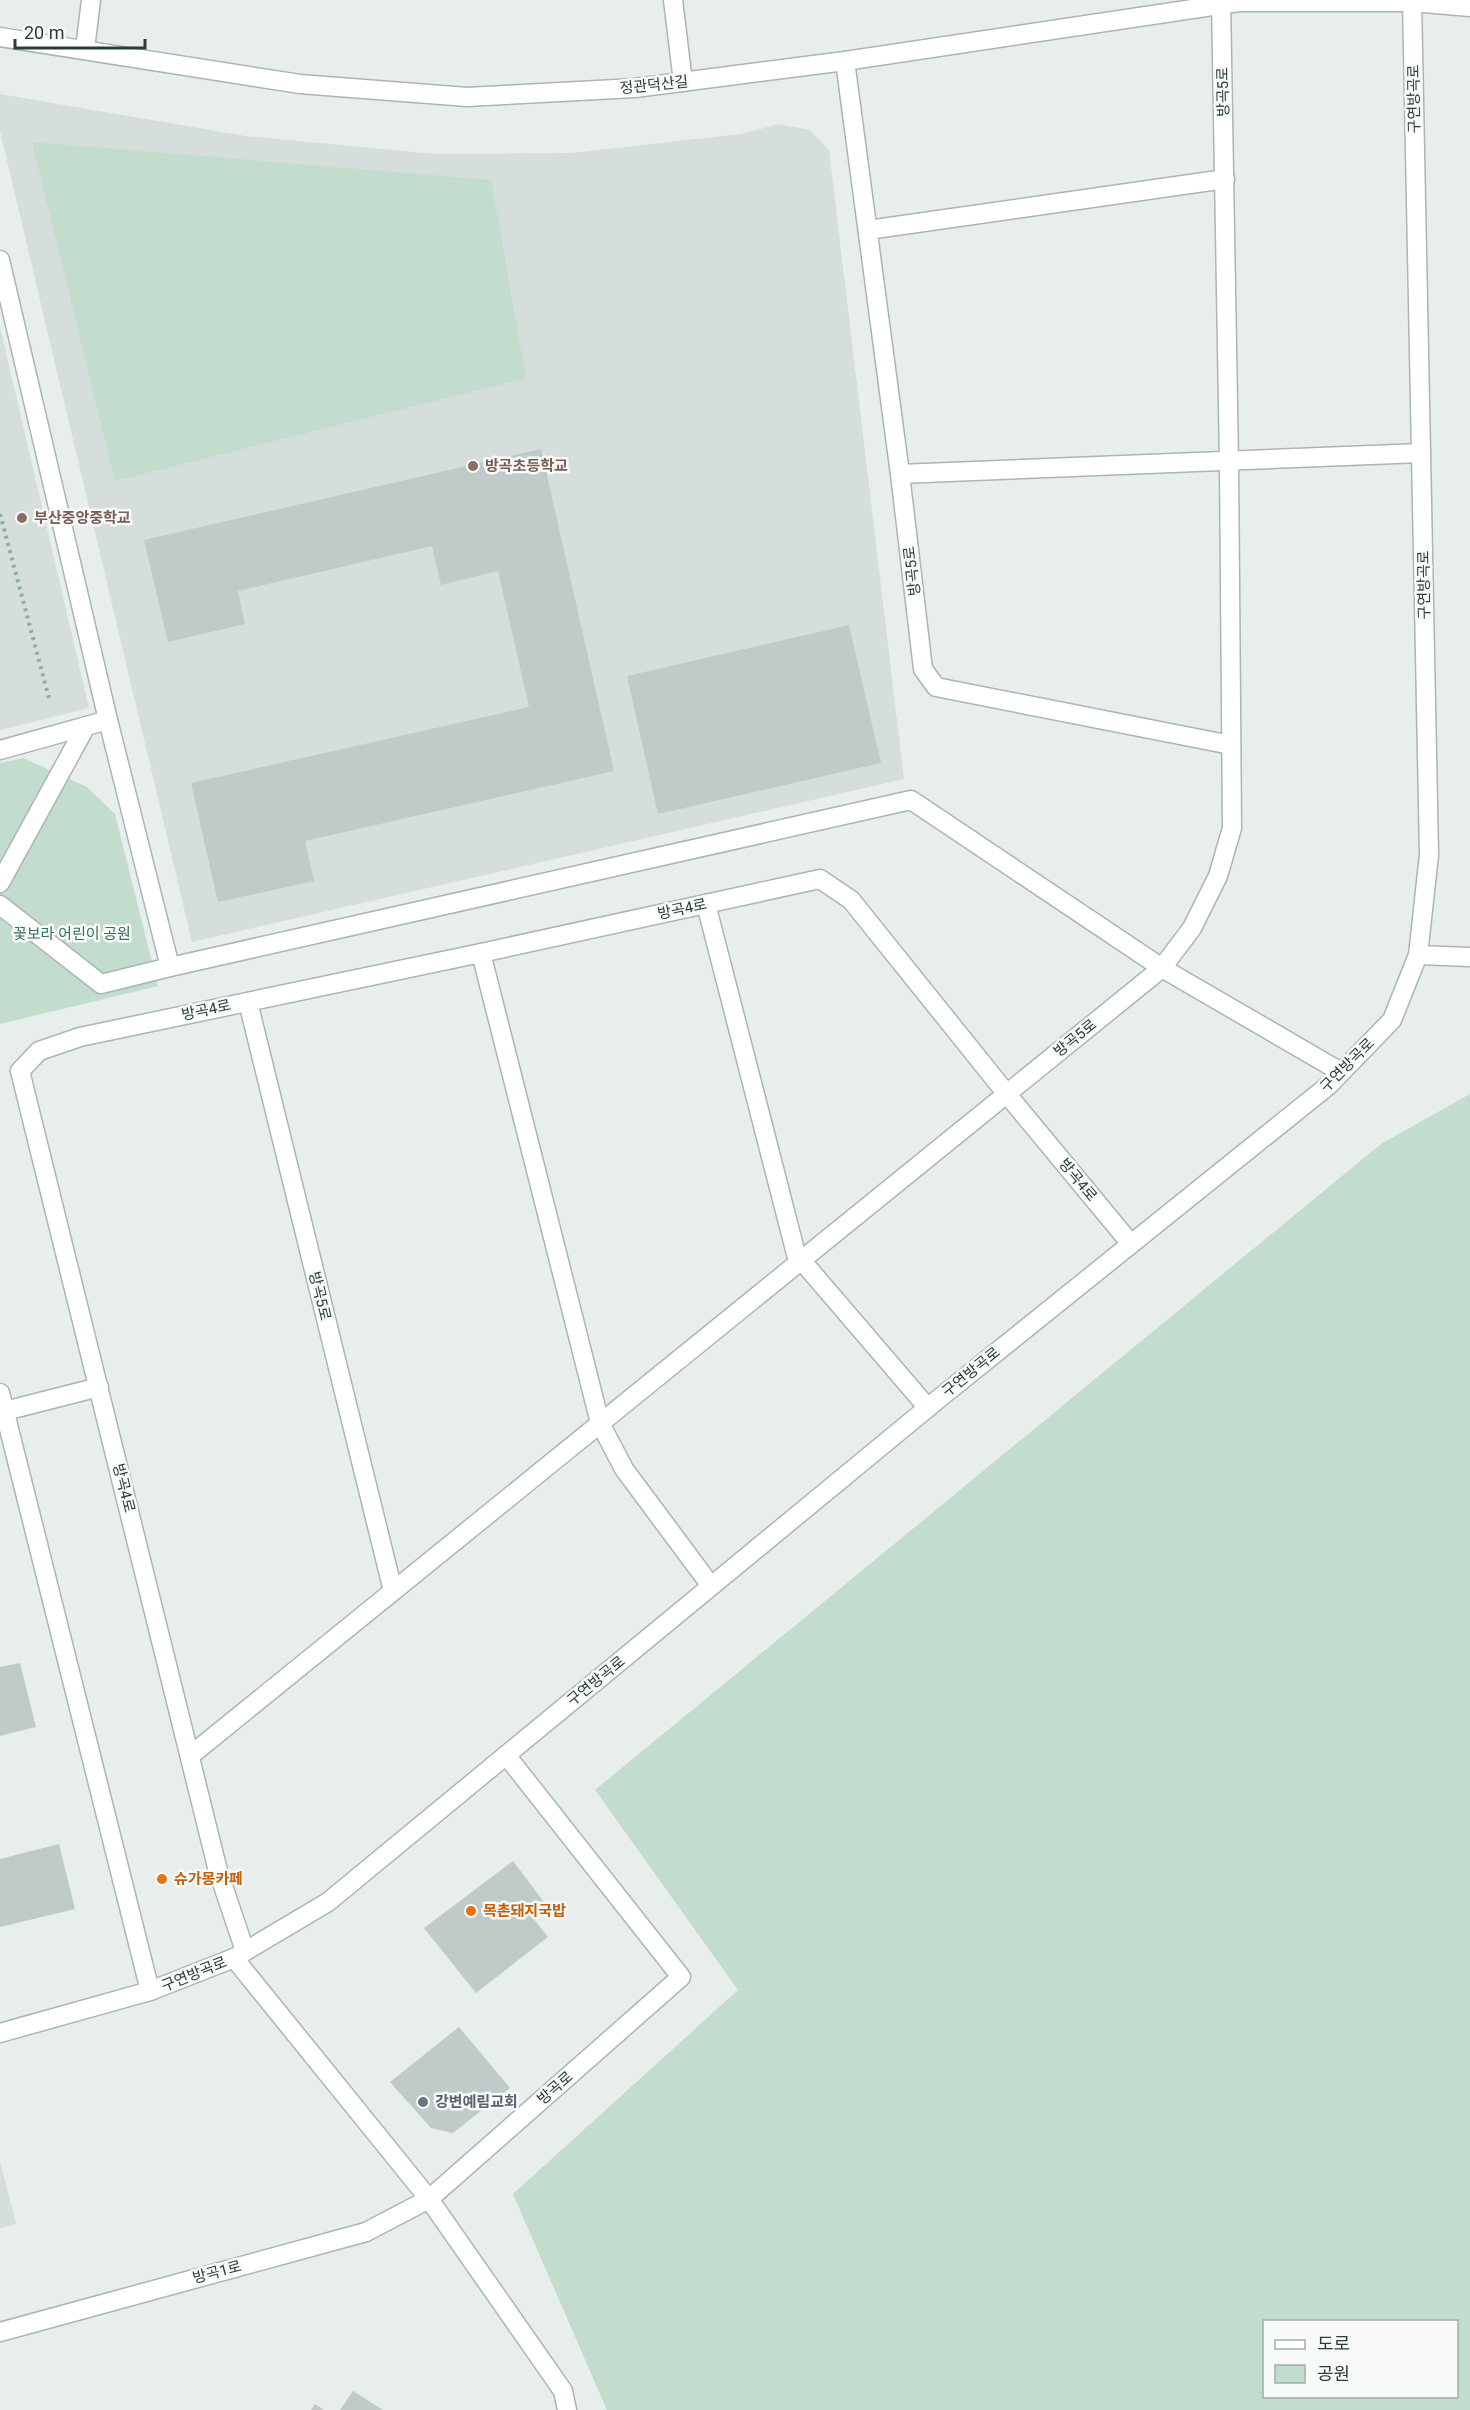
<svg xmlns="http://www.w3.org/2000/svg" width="1470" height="2410" viewBox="0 0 1470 2410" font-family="Roboto,'Noto Sans KR',sans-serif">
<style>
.built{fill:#d5dedb}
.green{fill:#c2dccd;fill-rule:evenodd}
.building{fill:#bfcbc8}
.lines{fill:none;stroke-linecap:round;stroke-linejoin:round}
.minor-casing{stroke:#aab6b4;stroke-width:21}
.path{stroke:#8aaea8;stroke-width:4;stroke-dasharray:3 4.5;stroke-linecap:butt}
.minor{stroke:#fff;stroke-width:18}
.education-dot{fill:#8d6e63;stroke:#f7faf9;stroke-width:2}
.food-dot{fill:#e8710a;stroke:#f7faf9;stroke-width:2}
.worship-dot{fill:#6b7280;stroke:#f7faf9;stroke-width:2}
.labels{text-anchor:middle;stroke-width:5;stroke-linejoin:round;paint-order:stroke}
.street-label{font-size:15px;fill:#273e3c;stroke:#f7faf9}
.education-label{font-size:15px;font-weight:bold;fill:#785e54;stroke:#f7faf9;text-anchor:start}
.park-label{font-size:15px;fill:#357255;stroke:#f7faf9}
.food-label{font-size:15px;font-weight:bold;fill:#c56008;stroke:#f7faf9;text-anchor:start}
.worship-label{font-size:15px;font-weight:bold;fill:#5b616d;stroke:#f7faf9;text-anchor:start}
</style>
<rect width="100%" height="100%" fill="#e7eeec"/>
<!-- built -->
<g class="built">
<polygon points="0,94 245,136 435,154 572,153 741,134 779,124 810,130 829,150 904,779 192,942 0,131"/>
<polygon points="0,327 89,708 0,730"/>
<polygon points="0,2161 16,2224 0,2228"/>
</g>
<!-- green -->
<g class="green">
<polygon points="32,142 491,180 526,378 115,481"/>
<polygon points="23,758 87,787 115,814 158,986 0,1024 0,763"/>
<path d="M1470,1094V2410H607L513,2194L738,1990L595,1790L1381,1144ZM1264,2322H1456V2396H1264Z"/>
</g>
<!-- building -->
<g class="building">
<polygon points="541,449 614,771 305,841 314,881 218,902 191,783 529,707 498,571 441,585 432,546 238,591 245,624 168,642 144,540"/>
<polygon points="849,625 881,763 658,814 627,676"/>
<polygon points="20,1663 36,1727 0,1736 0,1667"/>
<polygon points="59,1844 75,1909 0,1927 0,1859"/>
<polygon points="513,1861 544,1902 529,1913 548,1937 476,1993 424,1928"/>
<polygon points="459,2027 510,2088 453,2133 431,2128 390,2082"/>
<polygon points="353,2391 383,2410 340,2410"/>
<polygon points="315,2404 324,2410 311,2410"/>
</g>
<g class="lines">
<defs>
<g id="minor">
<polyline points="673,0 683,82"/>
<polyline points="0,37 300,84 467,97 635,88 845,61 1239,2 1412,2 1470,7"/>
<polyline points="85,49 91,0"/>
<polyline points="845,61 900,474 1421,453"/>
<polyline points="868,230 1225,179"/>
<polyline points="0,260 108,720"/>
<polyline points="900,474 923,669 936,687 1231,745"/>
<polyline points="0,750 108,720 170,967 101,984 0,905"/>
<polyline points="0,883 86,726"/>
<polyline points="706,904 796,1254 928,1408"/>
<polyline points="481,953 600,1423 624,1469 711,1586"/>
<polyline points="1418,955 1470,957"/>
<polyline points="170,967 911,800 1162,968 1341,1072"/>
<polyline points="248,1002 393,1591"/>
<polyline points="0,1393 150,1991"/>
<polyline points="5,1411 99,1387"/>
<polyline points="191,1755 1162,968 1192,928 1218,876 1232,828 1229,462 1221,0"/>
<polyline points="245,1951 218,1871 20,1071 39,1051 80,1037 481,953 820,879 851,900 1006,1093 1131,1244"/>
<polyline points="234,1958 429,2199 563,2391 567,2410"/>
<polyline points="0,2033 150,1991 234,1958 328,1902 942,1396 1329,1085 1392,1020 1418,955 1429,855 1412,0"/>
<polyline points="0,2332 366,2232 429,2199 681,1977 506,1755"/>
</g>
</defs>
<!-- minor casing -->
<use href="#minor" class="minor-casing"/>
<!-- path -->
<polyline class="path" points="0,514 50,702"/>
<!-- minor -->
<use href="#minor" class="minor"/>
</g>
<!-- markers -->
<g class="education-dot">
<circle cx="473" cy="466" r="6"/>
<circle cx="22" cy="518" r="6"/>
</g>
<g class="food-dot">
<circle cx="162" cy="1879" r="6"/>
<circle cx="471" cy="1911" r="6"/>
</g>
<circle class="worship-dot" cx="423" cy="2102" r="6"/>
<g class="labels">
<!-- street labels -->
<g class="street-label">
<text transform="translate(654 85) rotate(-6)" y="5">정관덕산길</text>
<text transform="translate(1223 92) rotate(-91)" y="5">방곡5로</text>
<text transform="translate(1414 99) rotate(-91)" y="5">구연방곡로</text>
<text transform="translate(912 571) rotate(-97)" y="5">방곡5로</text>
<text transform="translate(1424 585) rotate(-91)" y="5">구연방곡로</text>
<text transform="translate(682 909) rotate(-12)" y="5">방곡4로</text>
<text transform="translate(206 1010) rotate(-12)" y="5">방곡4로</text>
<text transform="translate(1075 1038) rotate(-39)" y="5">방곡5로</text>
<text transform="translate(1347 1065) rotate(-45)" y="5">구연방곡로</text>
<text transform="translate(1078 1180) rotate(50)" y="5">방곡4로</text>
<text transform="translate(320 1296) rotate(76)" y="5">방곡5로</text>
<text transform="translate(971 1372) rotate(-39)" y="5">구연방곡로</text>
<text transform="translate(124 1488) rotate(76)" y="5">방곡4로</text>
<text transform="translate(596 1681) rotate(-39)" y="5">구연방곡로</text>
<text transform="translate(194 1974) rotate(-22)" y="5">구연방곡로</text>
<text transform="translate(555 2088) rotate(-41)" y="5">방곡로</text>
<text transform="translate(217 2272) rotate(-15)" y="5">방곡1로</text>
</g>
<!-- education labels -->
<g class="education-label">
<text x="485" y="471">방곡초등학교</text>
<text x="34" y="523">부산중앙중학교</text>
</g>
<!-- park labels -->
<g class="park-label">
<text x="72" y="939">꽃보라 어린이 공원</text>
</g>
<!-- food labels -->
<g class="food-label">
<text x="174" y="1884">슈가몽카페</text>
<text x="483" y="1916">목촌돼지국밥</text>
</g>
<!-- worship labels -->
<g class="worship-label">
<text x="435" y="2107">강변예림교회</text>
</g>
</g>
<!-- legend -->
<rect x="1263" y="2320" width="195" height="78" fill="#f7faf9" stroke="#a4afad" stroke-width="1.5"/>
<rect x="1275" y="2340" width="30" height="9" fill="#ffffff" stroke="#a4afad" stroke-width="1.5"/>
<text x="1317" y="2350" font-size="18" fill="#273e3c">도로</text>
<rect x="1275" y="2365" width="30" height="18" fill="#c2dccd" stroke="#a4afad" stroke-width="1.5"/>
<text x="1317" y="2380" font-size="18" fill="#273e3c">공원</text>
<!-- scale -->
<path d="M15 39v9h130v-9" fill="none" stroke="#273e3c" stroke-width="3"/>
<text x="24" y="39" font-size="18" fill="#273e3c" stroke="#f7faf9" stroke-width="4.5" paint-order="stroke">20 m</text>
</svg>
